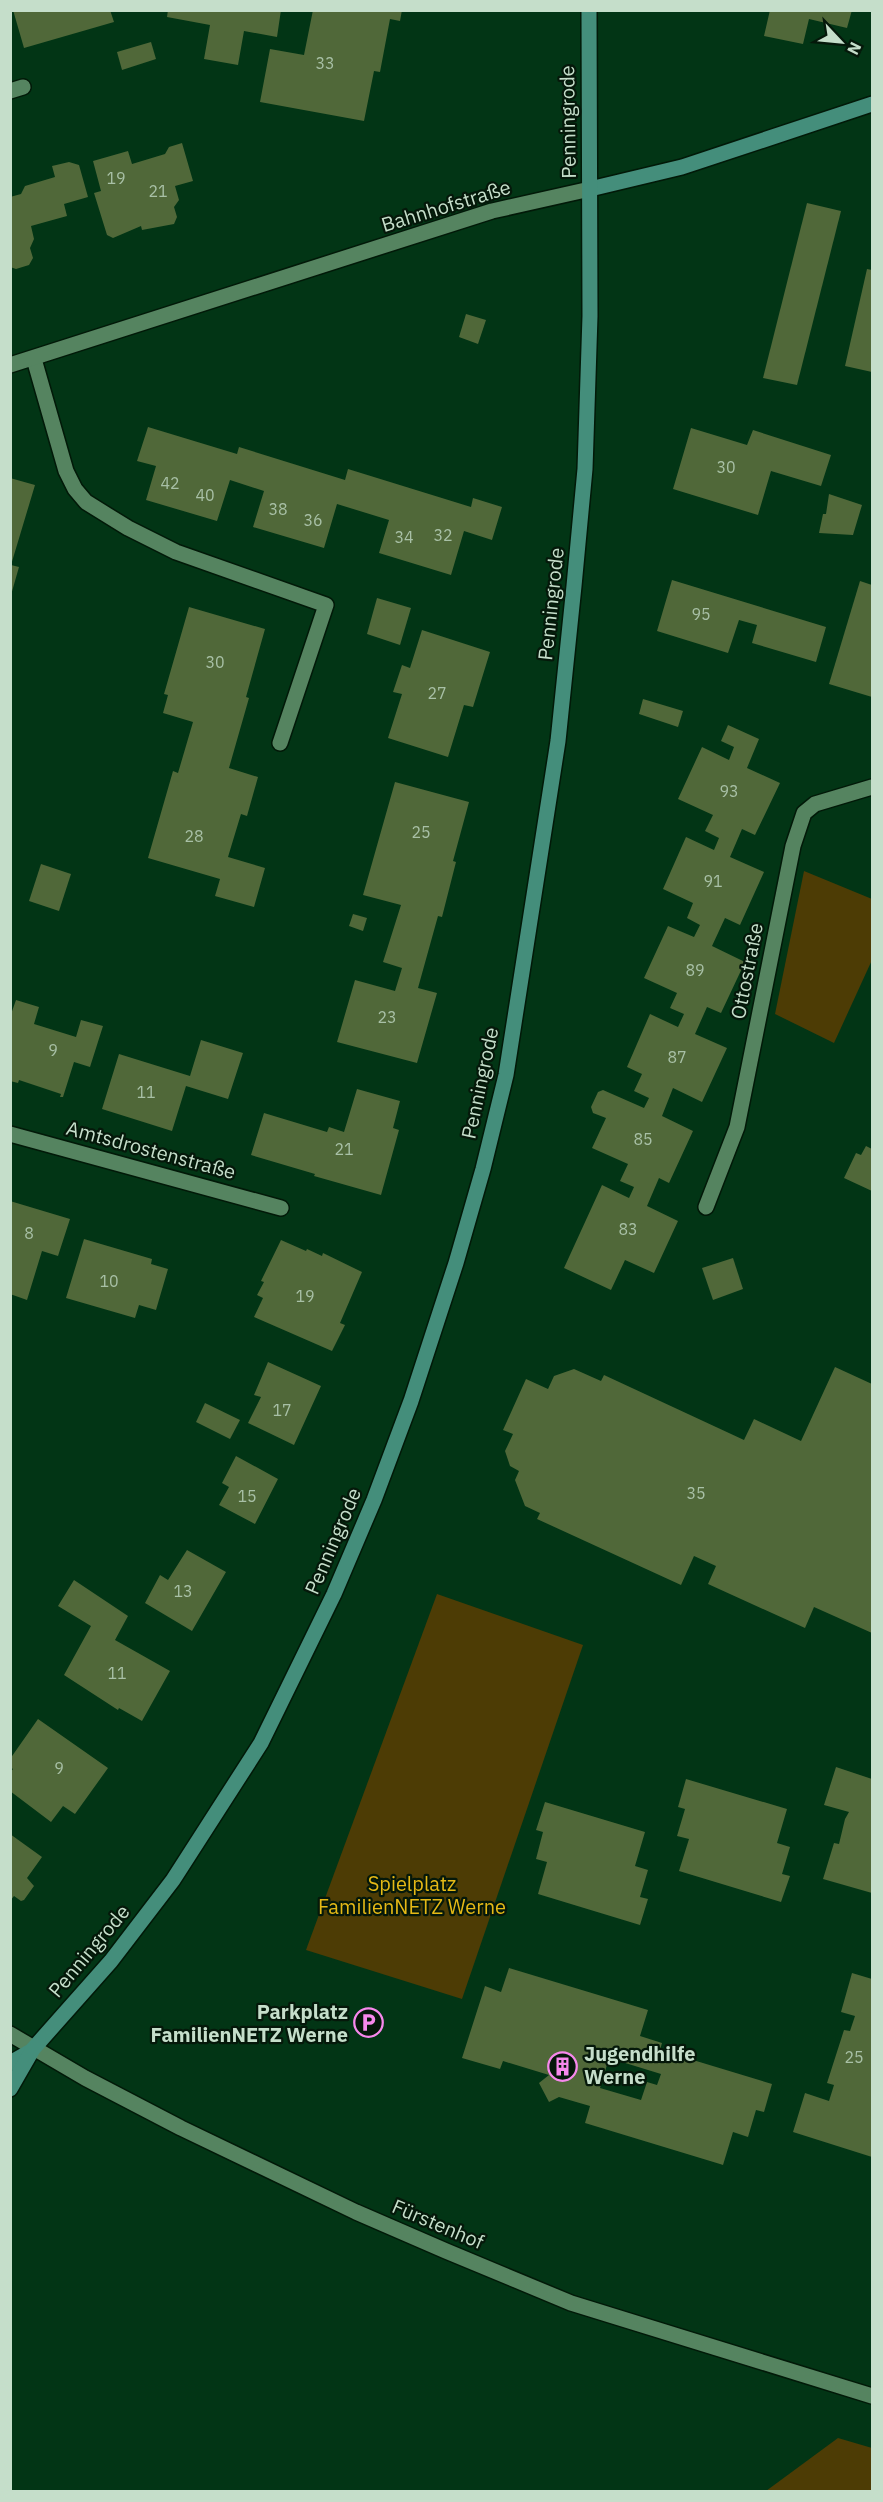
<svg xmlns="http://www.w3.org/2000/svg" width="883" height="2502" viewBox="0 0 883 2502" font-family="'IBM Plex Sans',sans-serif">
<style>
.green{fill:#4d3c05}
.building{fill:#506839;fill-rule:evenodd}
.lines{fill:none;stroke-linecap:round;stroke-linejoin:round}
.lane-casing{stroke:#021908;stroke-width:18}
.street-casing{stroke:#021908;stroke-width:18}
.secondary-casing{stroke:#021908;stroke-width:18}
.lane{stroke:#558460;stroke-width:15}
.street{stroke:#558460;stroke-width:15}
.secondary{stroke:#448e7b;stroke-width:15}
.labels{text-anchor:middle;stroke-width:4.5;stroke-linejoin:round;paint-order:stroke}
.number-label{font-size:16px;fill:#a8c0a6}
.street-label{font-size:20px;fill:#c5deca;stroke:#05180a}
.park-label{font-size:20px;fill:#e5b916;stroke:#05180a}
.poi-label{font-size:20px;font-weight:bold;fill:#c5deca;stroke:#05180a;text-anchor:end}
</style>
<rect width="100%" height="100%" fill="#023515"/>
<!-- green -->
<g class="green">
<polygon points="804,871 872,899 872,960 834,1043 775,1014"/>
<polygon points="437,1594 583,1645 462,1999 306,1950"/>
<polygon points="838,2438 872,2448 872,2491 766,2491"/>
</g>
<!-- building -->
<g class="building">
<polygon points="13,10 110,10 114,22 24,48"/>
<polygon points="168,10 281,10 277,37 244,31 238,65 204,59 210,25 167,17"/>
<polygon points="313,10 402,10 400,21 390,19 380,72 374,71 364,121 260,102 270,49 304,55"/>
<polygon points="770,10 852,10 847,28 809,19 803,44 764,36"/>
<polygon points="151,42 156,59 122,70 117,52"/>
<polygon points="182,143 193,181 175,186 179,200 174,207 177,217 174,224 142,230 141,226 113,238 107,235 94,193 101,191 93,161 128,151 132,164 165,154 169,147"/>
<polygon points="69,162 79,165 88,197 64,204 67,216 31,226 34,239 30,248 33,258 29,265 16,269 10,267 10,197 21,194 25,186 55,177 52,166"/>
<polygon points="807,203 841,211 797,385 763,378"/>
<polygon points="867,269 872,270 872,372 845,366"/>
<polygon points="466,314 486,320 478,344 459,337"/>
<polygon points="148,427 237,454 239,447 345,480 348,469 471,507 473,498 502,507 492,540 464,531 451,575 379,553 389,520 337,504 324,548 253,527 264,491 230,480 217,521 146,500 156,466 137,461"/>
<polygon points="691,428 747,445 753,430 831,455 821,486 771,471 758,515 673,489"/>
<polygon points="10,478 35,485 11,565 19,567 11,595"/>
<polygon points="829,494 862,505 853,535 819,533 823,514 826,514"/>
<polygon points="672,580 826,627 816,662 752,643 757,625 739,620 728,653 657,631"/>
<polygon points="860,581 872,585 872,697 829,684"/>
<polygon points="377,598 411,608 400,645 367,634"/>
<polygon points="189,607 265,629 246,697 249,698 229,768 258,777 247,816 241,814 228,857 265,868 254,907 215,896 220,879 148,858 173,771 178,773 193,722 163,713 168,695 164,694"/>
<polygon points="422,630 490,652 473,707 464,705 448,757 388,738 402,694 393,692 402,665 410,668"/>
<polygon points="643,699 683,711 678,727 639,714"/>
<polygon points="728,725 759,739 747,768 780,783 755,835 742,829 730,857 764,872 740,925 725,918 712,946 745,962 721,1013 707,1007 695,1034 727,1048 702,1102 673,1088 662,1116 693,1131 669,1183 659,1178 647,1206 678,1221 654,1273 625,1260 611,1290 564,1268 602,1185 629,1198 634,1187 620,1181 628,1164 592,1148 606,1118 593,1113 591,1107 598,1092 603,1090 644,1108 649,1098 634,1091 642,1074 627,1067 650,1014 678,1027 684,1014 670,1008 677,993 644,978 668,926 694,937 700,925 687,918 693,903 663,889 686,837 714,850 719,838 705,831 713,815 678,799 702,747 729,760 734,747 721,741"/>
<polygon points="395,782 469,802 453,861 456,862 442,917 438,916 418,988 437,993 417,1063 337,1042 355,980 395,991 402,968 383,962 401,905 363,895"/>
<polygon points="41,864 71,874 59,911 29,901"/>
<polygon points="353,914 367,918 363,931 349,926"/>
<polygon points="16,1000 39,1007 34,1024 76,1037 81,1020 103,1026 90,1067 74,1062 63,1097 60,1097 61,1094 19,1080 18,1083 10,1081 10,1017"/>
<polygon points="201,1040 243,1053 228,1099 186,1086 172,1131 102,1109 119,1054 190,1076"/>
<polygon points="357,1089 400,1101 393,1128 399,1130 381,1195 314,1176 315,1174 251,1155 264,1113 327,1132 329,1127 344,1132"/>
<polygon points="866,1146 872,1149 872,1191 844,1178 856,1153 861,1155"/>
<polygon points="10,1201 70,1219 58,1256 42,1251 27,1300 10,1294"/>
<polygon points="84,1239 152,1259 151,1264 168,1269 156,1310 139,1305 135,1318 66,1298"/>
<polygon points="281,1240 306,1251 307,1249 322,1256 323,1253 362,1272 340,1323 345,1325 332,1351 254,1317 263,1298 257,1295 264,1282 261,1281"/>
<polygon points="733,1258 743,1289 713,1300 702,1268"/>
<polygon points="268,1362 321,1386 294,1445 248,1423 261,1397 254,1395"/>
<polygon points="835,1367 872,1384 872,1633 814,1607 805,1628 708,1584 716,1566 694,1556 681,1585 537,1519 540,1513 525,1506 515,1480 519,1471 510,1466 505,1451 513,1434 503,1430 526,1379 548,1389 554,1376 574,1369 601,1381 604,1375 744,1440 754,1419 801,1441"/>
<polygon points="205,1403 240,1420 230,1439 196,1422"/>
<polygon points="236,1456 278,1479 255,1524 219,1505 229,1487 222,1483"/>
<polygon points="187,1550 226,1572 192,1631 145,1603 160,1575 168,1580"/>
<polygon points="74,1580 128,1616 115,1640 170,1671 142,1721 119,1708 118,1710 64,1675 91,1626 58,1606"/>
<polygon points="38,1719 108,1768 75,1814 63,1806 51,1822 10,1791 10,1773 13,1769 10,1767 10,1759"/>
<polygon points="836,1767 872,1779 872,1893 823,1879 834,1843 839,1844 845,1819 849,1812 824,1805"/>
<polygon points="686,1779 787,1809 777,1843 790,1847 782,1874 790,1876 781,1902 679,1871 689,1839 677,1836 685,1809 678,1807"/>
<polygon points="545,1802 645,1832 635,1866 648,1870 640,1897 648,1899 640,1925 538,1894 547,1862 536,1859 543,1832 536,1830"/>
<polygon points="10,1834 42,1857 27,1878 34,1886 24,1900 21,1901 14,1896 10,1901"/>
<path d="M509,1968L648,2010L640,2036L662,2043L660,2050L772,2084L764,2112L756,2110L748,2137L733,2132L723,2165L720,2164L585,2123L590,2106L559,2097L549,2102L539,2083L549,2075L503,2061L500,2069L462,2058L485,1986L501,1992ZM609,2058L661,2074L657,2085L647,2082L641,2100L600,2088Z"/>
<polygon points="852,1973 872,1979 872,2157 793,2132 805,2093 829,2101 834,2085 827,2083 844,2030 850,2031 855,2016 841,2012"/>
</g>
<g class="lines">
<defs>
<polyline id="lane" points="10,91 23,87"/>
<g id="street">
<polyline points="34,359 66,471 75,489 86,502 128,528 176,552 326,605 280,743"/>
<polyline points="10,365 492,211 590,189"/>
<polyline points="10,1134 281,1208"/>
<polyline points="706,1207 737,1127 793,846 804,813 815,804 872,787"/>
<polyline points="10,2034 85,2078 181,2128 356,2212 446,2251 571,2303 872,2396"/>
</g>
<g id="secondary">
<polyline points="590,189 682,167 872,104"/>
<polyline points="10,2063 31,2051"/>
<polyline points="10,2089 33,2049 111,1961 173,1880 261,1743 334,1594 374,1500 411,1401 456,1263 483,1169 506,1075 558,741 574,586 585,469 590,316 589,10"/>
</g>
</defs>
<!-- lane casing -->
<use href="#lane" class="lane-casing"/>
<!-- street casing -->
<use href="#street" class="street-casing"/>
<!-- secondary casing -->
<use href="#secondary" class="secondary-casing"/>
<!-- lane -->
<use href="#lane" class="lane"/>
<!-- street -->
<use href="#street" class="street"/>
<!-- secondary -->
<use href="#secondary" class="secondary"/>
</g>
<!-- icons -->
<defs>
<symbol id="parking-ring" viewBox="-11 -11 22 22"><circle r="9.5" fill="#05180a" stroke="#f788ec" stroke-width="1.5"/><path d="M-3.5-5.5H1a3.5 3.5 0 0 1 0 7H-1V5.5H-3.5ZM-1-3.4V-.6H.8a1.4 1.4 0 0 0 0-2.8Z" fill="#f788ec"/></symbol>
<symbol id="building-ring" viewBox="-11 -11 22 22"><circle r="9.5" fill="#05180a" stroke="#f788ec" stroke-width="1.5"/><path d="M-4-6H4V6H1V3H-1V6H-4ZM-2.5-4.3h1.7v1.8h-1.7ZM.8-4.3h1.7v1.8H.8ZM-2.5-1h1.7V.8h-1.7ZM.8-1h1.7V.8H.8Z" fill="#f788ec"/></symbol>
</defs>
<g fill-rule="evenodd">
<use href="#parking-ring" x="352" y="2006" width="33" height="33"/>
<use href="#building-ring" x="546" y="2050" width="33" height="33"/>
</g>
<g class="labels">
<!-- number labels -->
<g class="number-label">
<text x="325" y="69">33</text>
<text x="116" y="184">19</text>
<text x="158" y="197">21</text>
<text x="726" y="473">30</text>
<text x="170" y="489">42</text>
<text x="205" y="501">40</text>
<text x="278" y="515">38</text>
<text x="313" y="526">36</text>
<text x="443" y="541">32</text>
<text x="404" y="543">34</text>
<text x="701" y="620">95</text>
<text x="215" y="668">30</text>
<text x="437" y="699">27</text>
<text x="729" y="797">93</text>
<text x="421" y="838">25</text>
<text x="194" y="842">28</text>
<text x="713" y="887">91</text>
<text x="695" y="976">89</text>
<text x="387" y="1023">23</text>
<text x="53" y="1056">9</text>
<text x="677" y="1063">87</text>
<text x="146" y="1098">11</text>
<text x="643" y="1145">85</text>
<text x="344" y="1155">21</text>
<text x="628" y="1235">83</text>
<text x="29" y="1239">8</text>
<text x="109" y="1287">10</text>
<text x="305" y="1302">19</text>
<text x="282" y="1416">17</text>
<text x="696" y="1499">35</text>
<text x="247" y="1502">15</text>
<text x="183" y="1597">13</text>
<text x="117" y="1679">11</text>
<text x="59" y="1774">9</text>
<text x="854" y="2063">25</text>
</g>
<!-- street labels -->
<g class="street-label">
<text transform="translate(568 122) rotate(-91)" y="7">Penningrode</text>
<text transform="translate(446 206) rotate(-17)" y="7">Bahnhofstraße</text>
<text transform="translate(551 604) rotate(-84)" y="7">Penningrode</text>
<text transform="translate(747 971) rotate(-79)" y="7">Ottostraße</text>
<text transform="translate(480 1083) rotate(-78)" y="7">Penningrode</text>
<text transform="translate(151 1150) rotate(15)" y="7">Amtsdrostenstraße</text>
<text transform="translate(333 1541) rotate(-67)" y="7">Penningrode</text>
<text transform="translate(89 1951) rotate(-50)" y="7">Penningrode</text>
<text transform="translate(438 2224) rotate(23)" y="7">Fürstenhof</text>
</g>
<!-- park labels -->
<g class="park-label">
<text x="412" y="1891">Spielplatz<tspan x="412" dy="23">FamilienNETZ Werne</tspan></text>
</g>
<!-- poi labels -->
<g class="poi-label">
<text x="348" y="2019">Parkplatz<tspan x="348" dy="23">FamilienNETZ Werne</tspan></text>
<text x="584" y="2061" text-anchor="start">Jugendhilfe<tspan x="584" dy="23">Werne</tspan></text>
</g>
</g>
<!-- border -->
<rect width="883" height="2502" fill="none" stroke="#c5deca" stroke-width="24"/>
<!-- north arrow -->
<g transform="translate(841 42) rotate(116)" stroke="#05180a" stroke-width="4.5" paint-order="stroke">
<path d="M0-4.5L10 22L0 15L-10 22Z" fill="#c5deca"/>
<text y="-9" font-size="16" font-weight="bold" text-anchor="middle" fill="#c5deca">N</text>
</g>
</svg>
